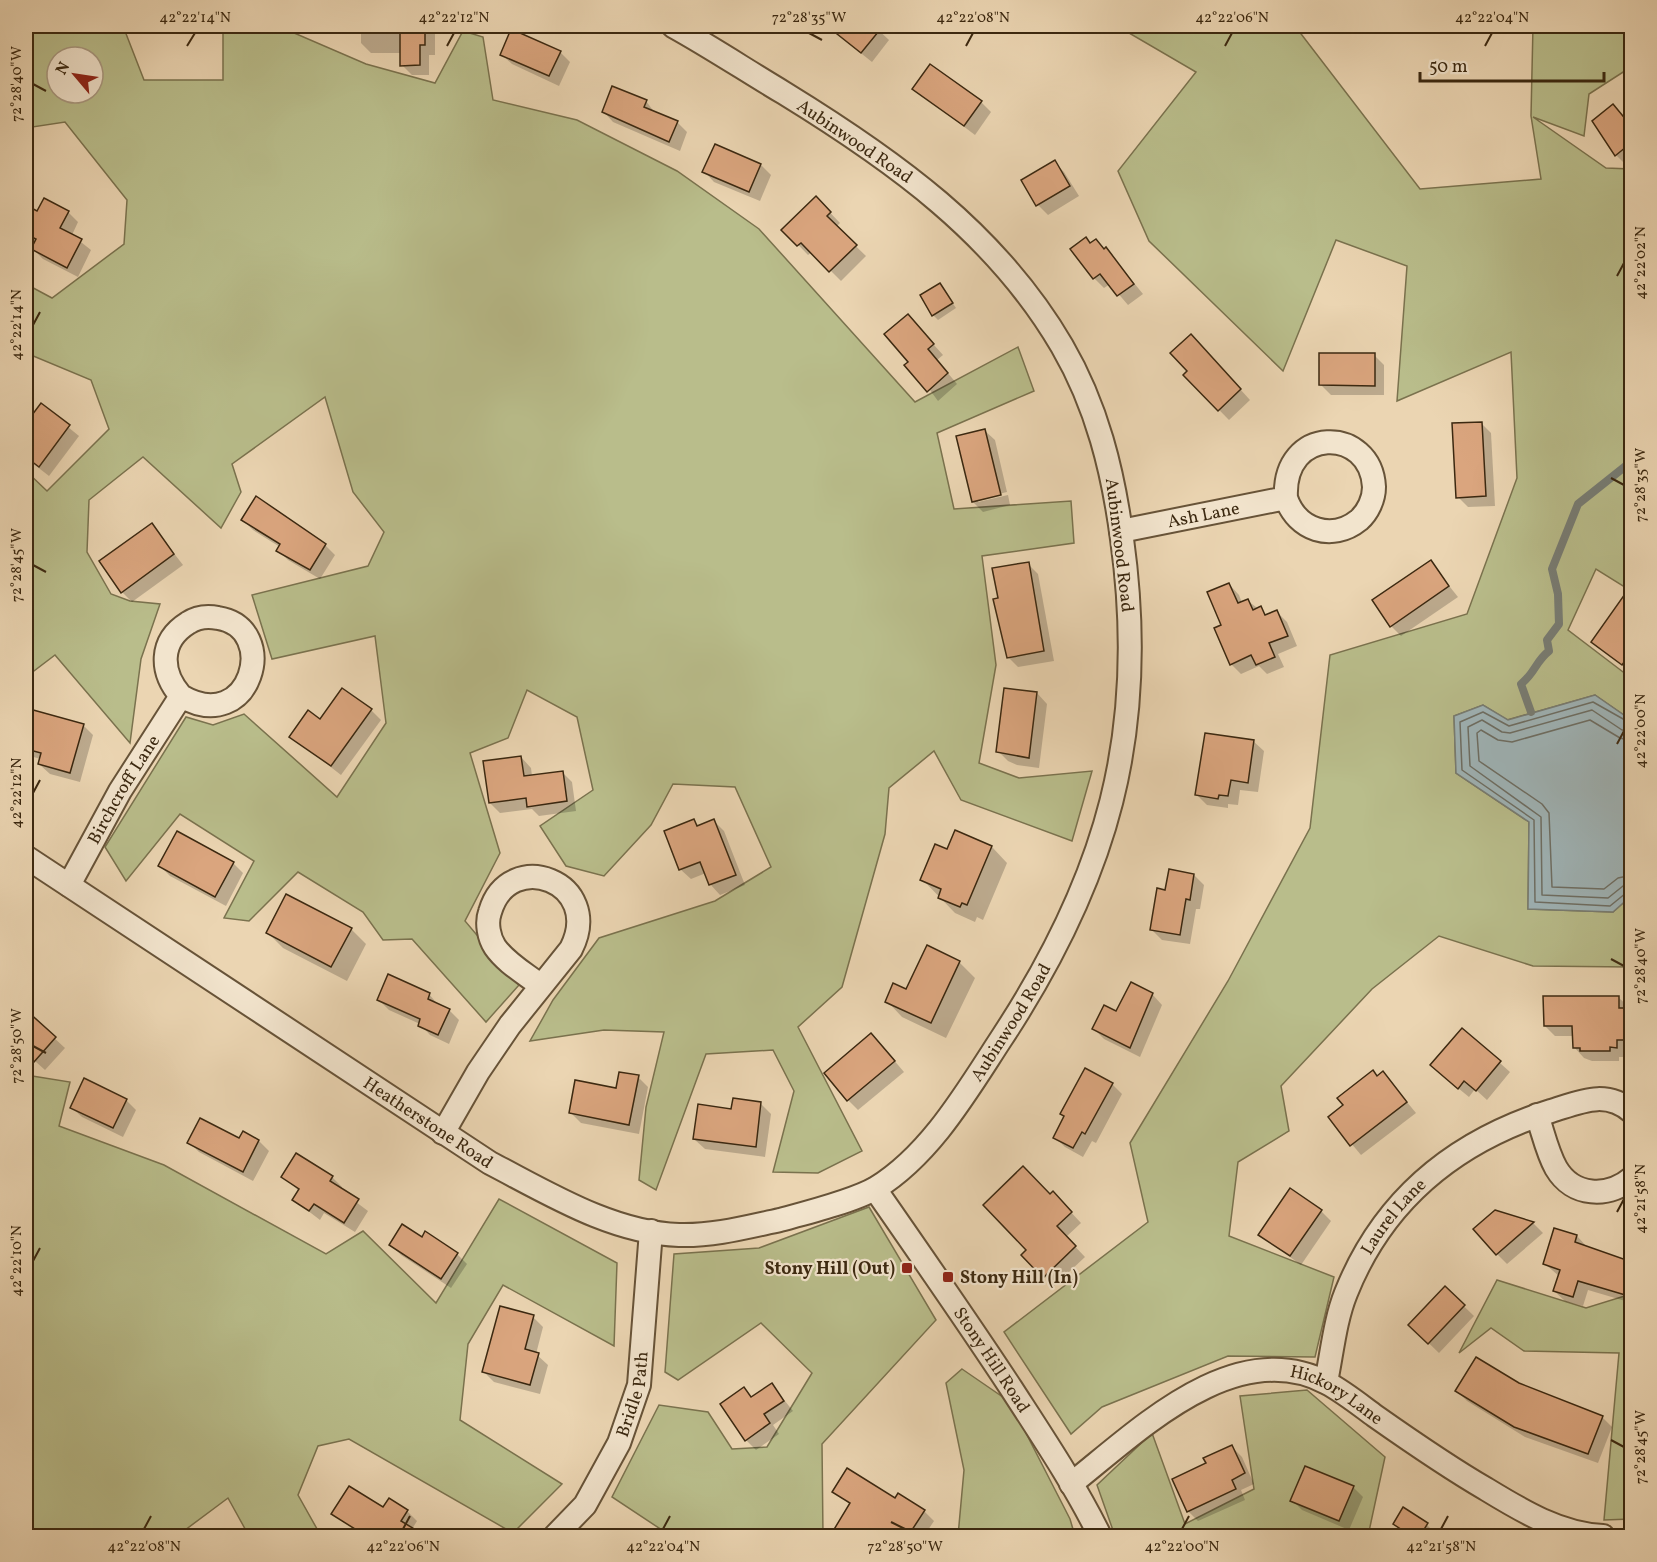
<svg xmlns="http://www.w3.org/2000/svg" width="1657" height="1562" viewBox="0 0 1657 1562" font-family="Vollkorn,serif">
<style>
.green{fill:#b9bd8b;stroke:#7a724e;stroke-width:1.5;fill-rule:evenodd}
.water{fill:#9fb5b9;stroke:#777d75;stroke-width:1.5}
.shadow{fill:#0003}
.lines{fill:none;stroke-linecap:round;stroke-linejoin:round}
.shore{stroke:#6d6e64;stroke-width:1.5}
.stream{stroke:#777d75;stroke-width:8}
.building{fill:#daa57e;stroke:#3b2810;stroke-width:1.5}
.minor-casing{stroke:#675338;stroke-width:26}
.minor{stroke:#f2e4cd;stroke-width:22}
.ticks{fill:none;stroke:#3b2810;stroke-width:2}
.poi-dot{fill:#8f2418;stroke:#f2e4cd;stroke-width:2}
.labels{text-anchor:middle;stroke-width:4.5;stroke-linejoin:round;paint-order:stroke}
.street-label{font-size:18px;fill:#3b2810;stroke:#f2e4cd}
.poi-label{font-size:18px;font-weight:bold;fill:#3b2810;stroke:#f2e4cd;text-anchor:end}
.neatline{fill:none;stroke:#3b2810;stroke-width:2}
.ticks-label{font-size:15px;text-anchor:middle;fill:#3b2810}
</style>
<rect width="100%" height="100%" fill="#ebd5b2"/>
<filter id="stains"><feTurbulence type="fractalNoise" baseFrequency=".00333" numOctaves="4"/><feColorMatrix values="0 0 0 0 .2 0 0 0 0 .09 0 0 0 0 .02 0 0 0 .5 -.17"/></filter>
<radialGradient id="worn" r=".72"><stop offset=".6" stop-color="#630" stop-opacity="0"/><stop offset="1" stop-color="#630" stop-opacity=".3"/></radialGradient>
<!-- green -->
<g class="green">
<path d="M26,26H123L144,80H223V26H278L366,64L435,83L463,31L483,37L493,100L577,120L677,171L759,229L915,402L1018,347L1034,391L937,433L954,509L1071,501L1074,543L982,556L996,665L979,763L1019,778L1092,771L1072,841L961,800L934,751L889,788L885,834L842,987L798,1027L862,1151L818,1173L773,1172L794,1091L773,1050L706,1054L656,1190L639,1180L646,1107L664,1032L604,1030L530,1041L553,1000L599,938L715,901L771,867L735,787L673,784L651,825L604,876L566,866L540,826L593,790L577,717L527,690L508,738L470,753L500,853L465,921L519,985L486,1022L412,939L383,940L363,912L298,872L249,921L224,918L254,861L180,814L126,881L105,847L186,717L213,725L244,714L337,797L386,723L375,636L272,659L252,595L368,566L384,532L353,492L325,397L232,464L241,492L221,528L143,457L89,500L87,552L111,594L130,601L160,604L141,659L130,743L55,655L26,677V471L47,491L109,429L91,380L26,353V284L52,298L124,244L127,200L65,122L26,128ZM57,57H93V93H57Z"/>
<polygon points="1117,26 1295,26 1420,189 1541,179 1531,116 1533,26 1631,26 1631,67 1589,94 1584,136 1533,117 1606,168 1631,169 1631,591 1596,569 1568,630 1631,678 1631,720 1595,695 1507,720 1483,705 1454,716 1456,773 1529,822 1528,909 1613,912 1631,896 1631,967 1533,966 1439,936 1372,989 1281,1086 1289,1131 1238,1162 1229,1236 1334,1277 1315,1357 1228,1356 1102,1407 1071,1434 1004,1332 1148,1222 1130,1143 1228,981 1310,828 1330,655 1467,614 1517,478 1511,352 1397,401 1407,266 1336,240 1283,371 1149,241 1118,171 1196,72"/>
<polygon points="26,1075 70,1082 59,1126 164,1165 326,1254 363,1231 436,1303 499,1199 617,1263 614,1346 503,1285 468,1344 460,1420 562,1484 513,1533 349,1439 318,1446 298,1495 321,1536 249,1536 228,1498 177,1536 26,1536"/>
<polygon points="869,1207 936,1320 822,1444 823,1536 671,1536 612,1497 659,1405 708,1412 732,1449 767,1447 812,1373 761,1323 678,1380 665,1372 674,1254 759,1248"/>
<polygon points="1497,1280 1586,1308 1631,1294 1631,1519 1604,1520 1619,1353 1524,1351 1491,1328 1459,1353"/>
<polygon points="962,1369 1010,1402 1070,1519 1075,1536 958,1536 964,1470 946,1383"/>
<polygon points="1307,1390 1385,1457 1368,1536 1115,1536 1097,1485 1152,1433 1185,1524 1254,1489 1240,1396"/>
</g>
<!-- water -->
<polygon class="water" points="1595,695 1631,720 1631,896 1613,912 1528,909 1529,822 1456,773 1454,716 1483,705 1508,720"/>
<!-- shadow -->
<g class="shadow">
<polygon points="309,26 321,26 318,30"/>
<polygon points="361,26 435,26 435,55 429,55 429,75 412,75 402,65 402,53 371,53 361,43"/>
<polygon points="827,26 874,26 889,40 872,62"/>
<polygon points="560,52 570,62 559,86 512,64 501,54"/>
<polygon points="914,89 981,102 991,112 975,135"/>
<polygon points="646,101 655,113 677,122 687,132 680,151 613,122 603,111"/>
<polygon points="1632,122 1632,160 1626,165 1616,155"/>
<polygon points="1054,162 1064,172 1079,196 1048,215 1038,205"/>
<polygon points="761,165 771,175 760,201 714,182 704,171"/>
<polygon points="816,198 840,223 836,227 866,256 841,281 812,252 808,255 784,230"/>
<polygon points="26,206 38,213 68,212 78,222 72,235 91,250 78,277 43,259 33,249 36,243 26,238"/>
<polygon points="1091,244 1106,249 1143,294 1128,305 1110,284 1104,288 1094,278"/>
<polygon points="940,285 956,308 938,320 933,315"/>
<polygon points="908,316 943,355 937,360 957,384 938,401 910,363"/>
<polygon points="1201,346 1250,400 1229,420 1185,375"/>
<polygon points="1374,355 1384,365 1384,395 1331,395 1321,385"/>
<polygon points="41,405 79,436 49,476 26,458 26,425"/>
<polygon points="1481,423 1491,433 1495,506 1468,507 1458,497"/>
<polygon points="984,430 995,440 1007,492 978,499 978,502 1008,495 1010,505 983,512 973,502"/>
<polygon points="243,520 325,545 335,555 320,579 288,560 278,550 280,547 253,530"/>
<polygon points="152,525 183,565 132,602 122,592"/>
<polygon points="1430,562 1458,597 1401,636 1391,626"/>
<polygon points="1028,564 1038,574 1054,661 1018,667 1008,657 999,600"/>
<polygon points="1229,584 1239,595 1242,603 1248,601 1268,616 1277,612 1287,622 1297,646 1278,654 1284,667 1267,674 1259,666 1241,674 1231,664 1223,626"/>
<polygon points="1632,603 1632,673 1593,642"/>
<polygon points="1037,693 1047,704 1039,768 1017,765 1008,761 998,751"/>
<polygon points="26,709 83,725 93,735 80,782 50,774 39,764 41,759 26,755"/>
<polygon points="371,710 381,720 341,775 291,736 320,721"/>
<polygon points="1253,741 1264,751 1258,792 1240,790 1238,805 1228,804 1228,808 1207,805 1197,795"/>
<polygon points="521,757 531,768 532,776 562,772 572,782 576,811 539,816 532,809 500,813 490,803"/>
<polygon points="694,821 699,826 714,821 724,831 745,885 720,895 710,884 706,873 691,879 680,869"/>
<polygon points="955,832 992,847 1007,863 983,920 977,917 975,922 955,913 922,879 947,851"/>
<polygon points="233,863 243,873 226,906 170,876 160,866"/>
<polygon points="1194,875 1204,885 1200,909 1196,909 1190,944 1162,940 1152,930 1167,891"/>
<polygon points="351,929 366,944 347,981 283,948 268,933"/>
<polygon points="928,947 960,963 975,978 946,1038 902,1017 887,1001 907,991"/>
<polygon points="429,994 439,1006 449,1010 459,1020 449,1044 430,1035 420,1024 389,1010 379,1000"/>
<polygon points="1152,994 1162,1005 1140,1057 1104,1039 1094,1029 1117,1013"/>
<polygon points="1618,997 1632,1010 1632,1050 1626,1050 1626,1057 1619,1057 1619,1061 1592,1061 1584,1058 1574,1047 1574,1036 1555,1036 1545,1026"/>
<polygon points="26,1012 65,1048 45,1070 26,1053"/>
<polygon points="1463,1030 1510,1072 1487,1100 1475,1089 1469,1097 1442,1075"/>
<polygon points="881,1045 904,1072 858,1110 848,1100"/>
<polygon points="1383,1073 1416,1113 1361,1155 1330,1118"/>
<polygon points="638,1077 648,1087 639,1134 581,1123 571,1113"/>
<polygon points="1112,1084 1122,1094 1096,1143 1092,1141 1083,1157 1065,1147 1055,1137"/>
<polygon points="126,1100 136,1110 123,1137 82,1117 71,1107"/>
<polygon points="761,1104 771,1114 765,1157 705,1149 694,1139 733,1111"/>
<polygon points="243,1133 259,1141 269,1151 253,1181 199,1152 189,1142 239,1140"/>
<polygon points="283,1177 332,1177 342,1187 340,1190 368,1211 355,1232 324,1213 320,1220 294,1200 299,1191"/>
<polygon points="1053,1193 1081,1223 1066,1237 1085,1257 1054,1286 1023,1255 1028,1250"/>
<polygon points="1321,1211 1331,1221 1301,1265 1260,1235"/>
<polygon points="1495,1212 1533,1223 1543,1233 1507,1264 1497,1254"/>
<polygon points="1577,1236 1587,1247 1602,1254 1632,1263 1632,1303 1588,1290 1583,1306 1565,1301 1554,1291 1559,1276 1545,1264"/>
<polygon points="422,1239 457,1254 467,1264 451,1288 401,1255 391,1245"/>
<polygon points="1445,1288 1474,1316 1439,1353 1410,1325"/>
<polygon points="533,1317 543,1327 536,1354 548,1365 540,1394 494,1382 484,1372"/>
<polygon points="772,1385 793,1411 773,1425 779,1434 756,1450 746,1440 744,1389 752,1398"/>
<polygon points="1519,1385 1602,1417 1612,1427 1598,1463 1525,1437 1467,1401 1457,1391"/>
<polygon points="1232,1447 1242,1457 1254,1484 1241,1490 1245,1500 1198,1521 1188,1511 1208,1464"/>
<polygon points="1353,1487 1363,1497 1349,1530 1302,1510 1292,1500"/>
<polygon points="834,1491 924,1511 934,1521 924,1536 838,1536 834,1532 851,1505"/>
<polygon points="383,1509 407,1511 417,1521 412,1529 419,1536 363,1536 333,1514"/>
<polygon points="1404,1509 1427,1525 1437,1535 1436,1536 1399,1536 1402,1532 1395,1524"/>
<polygon points="230,1531 236,1536 220,1536"/>
</g>
<g class="lines">
<!-- shore -->
<g class="shore">
<polyline points="1632,724 1593,702 1509,726 1483,712 1460,722 1462,770 1534,820 1535,902 1610,906 1626,893 1632,892"/>
<polyline points="1632,732 1622,730 1592,710 1510,733 1502,732 1482,720 1468,727 1470,766 1541,817 1542,895 1608,898 1623,886 1632,884"/>
<polyline points="1632,741 1620,738 1590,720 1512,742 1498,740 1481,730 1477,733 1479,761 1542,804 1549,813 1552,887 1604,889 1618,878 1632,875"/>
</g>
<!-- stream -->
<path class="stream" d="M1531,712L1521,684C1536,672 1535,662 1549,651L1547,640L1559,624L1558,594L1552,569L1578,504L1632,461"/>
</g>
<!-- building -->
<g class="building">
<polygon points="400,26 425,26 425,45 420,45 420,65 400,66"/>
<polygon points="827,26 883,26 861,53"/>
<polygon points="511,29 561,51 549,76 500,55"/>
<polygon points="930,64 982,101 964,126 912,89"/>
<polygon points="612,86 647,100 644,107 678,121 669,142 602,112"/>
<polygon points="1613,104 1632,127 1632,142 1615,156 1592,121"/>
<polygon points="715,144 761,164 749,192 702,172"/>
<polygon points="1055,160 1070,186 1036,206 1021,180"/>
<polygon points="816,196 831,212 827,216 857,245 829,272 801,243 797,246 781,230"/>
<polygon points="44,198 69,211 60,228 82,239 67,268 31,249 36,239 26,234 26,205 37,211"/>
<polygon points="1086,237 1090,243 1096,239 1104,249 1106,247 1134,284 1117,296 1100,274 1093,279 1070,249"/>
<polygon points="940,283 953,303 932,316 920,295"/>
<polygon points="908,314 934,344 928,349 948,373 927,392 904,365 908,362 884,334"/>
<polygon points="1191,334 1241,389 1218,411 1183,375 1187,371 1170,353"/>
<polygon points="1319,353 1375,353 1375,386 1319,385"/>
<polygon points="41,403 70,425 39,467 26,457 26,423"/>
<polygon points="1482,422 1486,496 1456,498 1452,423"/>
<polygon points="985,429 1001,495 972,502 956,436"/>
<polygon points="256,496 326,544 310,570 276,551 280,544 241,520"/>
<polygon points="152,523 174,554 121,593 99,561"/>
<polygon points="1431,560 1449,586 1390,627 1372,600"/>
<polygon points="1029,562 1044,651 1007,658 993,599 998,598 992,568"/>
<polygon points="1229,583 1238,603 1248,599 1253,610 1261,606 1265,615 1277,610 1288,636 1269,643 1275,657 1256,665 1251,655 1230,665 1214,628 1221,625 1207,592"/>
<polygon points="1632,584 1632,651 1622,665 1591,642"/>
<polygon points="342,688 372,709 331,766 289,737 308,710 320,719"/>
<polygon points="1004,688 1037,692 1029,758 996,752"/>
<polygon points="26,708 84,724 70,773 38,764 41,753 26,749"/>
<polygon points="1205,733 1254,740 1248,783 1231,780 1228,796 1219,795 1218,799 1195,795"/>
<polygon points="521,756 524,776 563,771 567,801 527,807 526,798 489,803 483,761"/>
<polygon points="694,819 697,826 714,819 736,875 709,885 700,862 679,870 664,831"/>
<polygon points="955,830 992,846 967,905 962,903 960,907 938,898 941,889 920,880 935,844 947,849"/>
<polygon points="177,831 234,862 215,897 158,866"/>
<polygon points="1169,869 1194,874 1190,900 1186,899 1180,935 1150,930 1157,888 1165,890"/>
<polygon points="286,894 352,928 331,967 266,933"/>
<polygon points="927,945 960,961 931,1023 885,1002 893,983 906,989"/>
<polygon points="388,974 430,993 428,999 450,1009 438,1035 418,1026 420,1019 377,1000"/>
<polygon points="1131,982 1153,993 1130,1048 1092,1029 1104,1005 1116,1011"/>
<polygon points="1543,996 1619,996 1619,1008 1632,1008 1632,1040 1617,1040 1617,1048 1610,1047 1610,1051 1580,1051 1580,1048 1573,1048 1572,1026 1544,1026"/>
<polygon points="26,1010 56,1037 26,1071"/>
<polygon points="1462,1028 1501,1061 1476,1091 1464,1081 1458,1089 1430,1065"/>
<polygon points="871,1033 895,1061 847,1101 824,1073"/>
<polygon points="1085,1068 1113,1083 1085,1134 1082,1132 1073,1148 1053,1138 1064,1116 1060,1114"/>
<polygon points="1373,1070 1377,1076 1383,1071 1407,1102 1350,1146 1328,1117 1343,1105 1337,1098"/>
<polygon points="619,1072 639,1075 629,1125 569,1113 575,1080 616,1088"/>
<polygon points="84,1078 127,1099 113,1128 70,1108"/>
<polygon points="733,1098 761,1102 756,1147 693,1139 698,1104 731,1109"/>
<polygon points="200,1118 239,1138 243,1131 259,1140 243,1172 187,1143"/>
<polygon points="296,1153 333,1176 330,1181 359,1199 344,1223 314,1204 309,1211 292,1200 299,1189 281,1177"/>
<polygon points="1023,1166 1050,1194 1053,1191 1072,1212 1057,1226 1076,1246 1043,1278 1021,1255 1026,1250 983,1205"/>
<polygon points="1290,1188 1322,1210 1290,1256 1258,1235"/>
<polygon points="1495,1210 1534,1222 1496,1255 1473,1229"/>
<polygon points="402,1224 422,1237 425,1231 458,1253 441,1279 389,1245"/>
<polygon points="1554,1228 1577,1235 1575,1242 1632,1262 1632,1297 1578,1281 1573,1297 1553,1291 1560,1270 1543,1264"/>
<polygon points="1445,1286 1465,1305 1428,1344 1408,1325"/>
<polygon points="500,1306 534,1315 525,1349 539,1353 530,1385 482,1372"/>
<polygon points="1476,1357 1519,1383 1603,1416 1588,1454 1514,1427 1455,1391"/>
<polygon points="772,1383 784,1401 764,1414 770,1423 745,1441 720,1404 744,1387 751,1397"/>
<polygon points="1232,1445 1245,1473 1232,1480 1236,1489 1187,1512 1172,1479 1206,1463 1203,1458"/>
<polygon points="1305,1466 1354,1486 1339,1521 1290,1501"/>
<polygon points="847,1468 895,1498 898,1493 925,1510 908,1536 830,1536 850,1503 832,1492"/>
<polygon points="349,1486 383,1507 389,1498 408,1510 401,1521 426,1536 379,1536 367,1529 363,1534 331,1514"/>
<polygon points="1403,1507 1428,1523 1420,1536 1398,1536 1402,1530 1393,1524"/>
</g>
<g class="lines">
<defs>
<g id="minor">
<path id="s1" d="M1121,531L1286,498C1297,530 1332,542 1359,520C1368,512 1374,499 1374,487C1371,426 1282,425 1286,498"/>
<path id="s2" d="M26,857L490,1163C548,1193 612,1233 679,1235C714,1236 747,1227 780,1220C806,1213 854,1201 876,1188C931,1154 967,1091 1001,1039C1107,878 1149,733 1122,539C1113,471 1097,406 1062,346C996,233 893,160 784,93C747,71 711,47 673,26"/>
<path id="s3" d="M69,885L120,791L181,696C160,672 159,641 188,623C197,617 208,616 218,618C281,628 251,737 181,696"/>
<path d="M1537,1115C1543,1132 1547,1152 1556,1168C1573,1197 1608,1198 1632,1178"/>
<path d="M443,1133L478,1072L510,1025L571,949C605,882 509,846 490,912C486,923 489,938 495,947C506,963 526,974 541,986"/>
<path id="s4" d="M875,1189C921,1255 967,1321 1011,1388C1042,1436 1075,1485 1100,1536"/>
<path id="s5" d="M1326,1382C1332,1353 1335,1320 1346,1293C1384,1198 1456,1141 1551,1111C1580,1102 1606,1089 1632,1112"/>
<path id="s6" d="M1071,1484C1137,1432 1235,1334 1327,1383C1344,1392 1360,1405 1375,1416C1412,1442 1448,1467 1486,1489C1522,1511 1560,1534 1603,1536"/>
<path id="s7" d="M555,1536L585,1505L619,1443L639,1385L651,1231"/>
</g>
</defs>
<!-- minor casing -->
<use href="#minor" class="minor-casing"/>
<!-- minor -->
<use href="#minor" class="minor"/>
</g>
<!-- ticks -->
<path class="ticks" d="M809,33L822,40M187,46L195,33M447,46L454,33M966,46L973,33M1225,46L1232,33M1485,46L1492,33M33,84L46,91M1617,276L1624,263M33,325L40,312M1611,478L1624,485M33,565L46,572M1617,744L1624,731M33,793L40,780M1611,959L1624,966M33,1046L46,1053M1617,1212L1624,1199M33,1261L40,1248M1611,1440L1624,1447M891,1522L905,1529M144,1529L151,1516M403,1529L410,1516M663,1529L670,1516M1182,1529L1189,1516M1441,1529L1448,1516"/>
<!-- markers -->
<g class="poi-dot">
<rect x="901" y="1262" width="12" height="12" rx="3"/>
<rect x="942" y="1271" width="12" height="12" rx="3"/>
</g>
<g class="labels">
<!-- street labels -->
<g class="street-label">
<text transform="translate(855 141) rotate(34)" y="6">Aubinwood Road</text>
<text dy="6" stroke="none"><textPath href="#s1" startOffset="84">Ash Lane</textPath></text>
<text transform="translate(1120 545) rotate(83)" y="6">Aubinwood Road</text>
<text dy="6" stroke="none"><textPath href="#s3" startOffset="110">Birchcroff Lane</textPath></text>
<text dy="6" stroke="none"><textPath href="#s2" startOffset="1179">Aubinwood Road</textPath></text>
<text dy="6" stroke="none"><textPath href="#s2" startOffset="482">Heatherstone Road</textPath></text>
<text dy="6" stroke="none"><textPath href="#s5" startOffset="182">Laurel Lane</textPath></text>
<text dy="6" stroke="none"><textPath href="#s4" startOffset="207">Stony Hill Road</textPath></text>
<text dy="6" stroke="none"><textPath href="#s7" startOffset="165">Bridle Path</textPath></text>
<text dy="6" stroke="none"><textPath href="#s6" startOffset="306">Hickory Lane</textPath></text>
</g>
<!-- poi labels -->
<g class="poi-label">
<text x="895" y="1274">Stony Hill (Out)</text>
<text x="960" y="1283" text-anchor="start">Stony Hill (In)</text>
</g>
</g>
<!-- margin -->
<rect width="1657" height="1562" fill="none" stroke="#ebd5b2" stroke-width="66"/>
<!-- north arrow -->
<g transform="translate(75 75) rotate(299)"><circle r="28" fill="#f2e4cd" stroke="#a99981" stroke-width="1.5"/>
<path d="M0-4.5L10 22L0 15L-10 22Z" fill="#8f2418"/>
<text y="-9" font-size="16" font-weight="bold" text-anchor="middle" fill="#3b2810">N</text>
</g>
<!-- scale -->
<path d="M1420 72v9h184v-9" fill="none" stroke="#3b2810" stroke-width="3"/>
<text x="1429" y="72" font-size="18" fill="#3b2810" stroke="#f2e4cd" stroke-width="4.5" paint-order="stroke">50 m</text>
<rect x="33" y="33" width="1591" height="1496" class="neatline"/>
<g class="ticks-label">
<text x="195" y="22">42°22'14"N</text>
<text x="454" y="22">42°22'12"N</text>
<text x="809" y="22">72°28'35"W</text>
<text x="973" y="22">42°22'08"N</text>
<text x="1232" y="22">42°22'06"N</text>
<text x="1492" y="22">42°22'04"N</text>
<text transform="translate(16 84) rotate(-90)" y="5">72°28'40"W</text>
<text transform="translate(1640 263) rotate(-90)" y="5">42°22'02"N</text>
<text transform="translate(16 325) rotate(-90)" y="5">42°22'14"N</text>
<text transform="translate(1640 485) rotate(-90)" y="5">72°28'35"W</text>
<text transform="translate(16 565) rotate(-90)" y="5">72°28'45"W</text>
<text transform="translate(1640 731) rotate(-90)" y="5">42°22'00"N</text>
<text transform="translate(16 793) rotate(-90)" y="5">42°22'12"N</text>
<text transform="translate(1640 966) rotate(-90)" y="5">72°28'40"W</text>
<text transform="translate(16 1046) rotate(-90)" y="5">72°28'50"W</text>
<text transform="translate(1640 1199) rotate(-90)" y="5">42°21'58"N</text>
<text transform="translate(16 1261) rotate(-90)" y="5">42°22'10"N</text>
<text transform="translate(1640 1447) rotate(-90)" y="5">72°28'45"W</text>
<text x="144" y="1551">42°22'08"N</text>
<text x="403" y="1551">42°22'06"N</text>
<text x="663" y="1551">42°22'04"N</text>
<text x="905" y="1551">72°28'50"W</text>
<text x="1182" y="1551">42°22'00"N</text>
<text x="1441" y="1551">42°21'58"N</text>
</g>
<rect width="100%" height="100%" filter="url(#stains)"/>
<rect width="100%" height="100%" fill="url(#worn)"/>
</svg>
